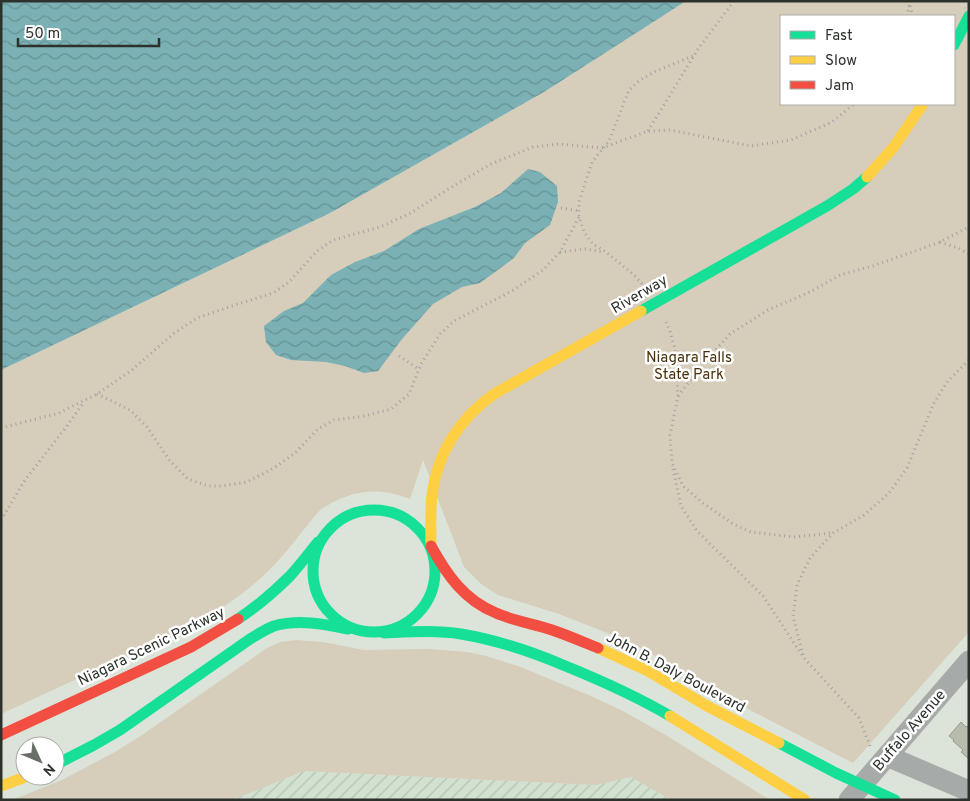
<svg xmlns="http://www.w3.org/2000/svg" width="970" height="801" viewBox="0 0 970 801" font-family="Overpass,sans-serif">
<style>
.industrial{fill:url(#industrial-furrows)}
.park{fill:#d6cdba;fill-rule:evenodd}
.water{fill:url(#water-waves)}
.building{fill:#b7bbac;stroke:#979a92}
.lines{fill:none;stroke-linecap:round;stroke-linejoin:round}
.path{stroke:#9fa3a0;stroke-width:3;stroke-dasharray:1 4;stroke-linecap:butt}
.street{stroke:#a6aaa8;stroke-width:21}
.fast{stroke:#16e098;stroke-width:11}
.slow{stroke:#ffcf43;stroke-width:11}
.jam{stroke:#f24e42;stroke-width:11}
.labels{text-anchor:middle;stroke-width:5;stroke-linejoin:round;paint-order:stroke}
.street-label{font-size:15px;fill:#2c312b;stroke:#fff}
.park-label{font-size:15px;fill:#4a300b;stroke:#fff}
</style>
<defs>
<pattern id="industrial-furrows" width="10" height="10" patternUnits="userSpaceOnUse" patternTransform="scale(1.25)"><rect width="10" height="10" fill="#d3e2d0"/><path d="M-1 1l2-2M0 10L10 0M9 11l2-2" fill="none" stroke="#b5c2b3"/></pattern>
<pattern id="water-waves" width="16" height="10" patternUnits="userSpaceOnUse" patternTransform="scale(1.25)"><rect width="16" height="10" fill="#7bb1b5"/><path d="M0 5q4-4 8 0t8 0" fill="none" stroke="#659193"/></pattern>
</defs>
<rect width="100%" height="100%" fill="#dce4da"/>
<!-- industrial -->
<polygon class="industrial" points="304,771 596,785 631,777 671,800 232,800"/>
<!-- park -->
<g class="park">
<path d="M686,1H969V632L853,763L746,708L671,664L625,640L559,614L498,595L481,584L464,567L423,460L410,499C377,486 350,490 320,510C305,527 292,546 276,563C250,591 217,613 183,630L1,714V370L330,213L544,92ZM781,16H954V104H781Z"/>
<polygon points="296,640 323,642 364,650 429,649 467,652 486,656 518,666 591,696 621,710 664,734 770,800 671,800 631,777 596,785 304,771 232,800 12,800 62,780 115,752 142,735 267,648 280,642"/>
</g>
<!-- water -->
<g class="water">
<polygon points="1,1 686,1 544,92 330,213 1,370"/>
<polygon points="528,169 540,172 557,186 558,202 550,225 525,243 514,258 480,283 462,287 433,304 402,339 378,371 364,373 345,366 326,362 291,360 276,355 266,342 264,326 284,311 303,303 331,275 355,262 384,251 419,229 475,207 501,193"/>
</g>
<!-- building -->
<polygon class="building" points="961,722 966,727 967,726 969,728 969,759 961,752 963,750 953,741 954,740 949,736"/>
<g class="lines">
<!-- path -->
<g class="path">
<polyline points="910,6 913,16"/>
<polyline points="907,16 910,1"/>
<polyline points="648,131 698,49 734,1"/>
<polyline points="561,208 579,211"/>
<polyline points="940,242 958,248 969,254"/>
<polyline points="560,252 585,249 603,252"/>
<polyline points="642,284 634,275 606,252 593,244 584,232 579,217 579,202 592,162 609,141 629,90 640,80 656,71 693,56"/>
<polyline points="666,322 670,331 675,349 678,396 670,435 672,463 683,486 703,503 733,524 751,532 794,537 832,533"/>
<polyline points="399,356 419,369"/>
<polyline points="97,394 130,410 147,427 170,461 188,479 208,486 222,486 247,482 274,468 295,453 318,429 334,420 365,416 391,409 409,394 421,364 440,334 454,321 512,291 543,270 560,252 579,217"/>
<polyline points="678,396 707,359 730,334 768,310 810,292 840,275 873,266 940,242 969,227"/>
<polyline points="1,428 59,413 97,394 132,370 173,334 197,318 235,305 273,293 289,282 317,251 333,240 380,227 409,214 450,188 491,164 533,147 559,144 602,148 648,131 670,130 751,146 791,140 832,122 854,104"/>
<polyline points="673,469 681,506 697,531 763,596 802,655"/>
<polyline points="1,520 25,480 67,426 84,402"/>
<polyline points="870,746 859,718 804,658 793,617 797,585 810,558 833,533 864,515 889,493 907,468 934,403 948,381 969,360"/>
</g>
<!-- street -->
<g class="street">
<polyline points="887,756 969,791"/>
<polyline points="849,800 969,661"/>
</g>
<!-- fast -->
<g class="fast">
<polyline points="954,45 969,16"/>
<polyline points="641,311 827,206 853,189 867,177"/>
<circle cx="374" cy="571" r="61"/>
<path d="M238,619C256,607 274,592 290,576C300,565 309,553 318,542"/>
<path d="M384,633C409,632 435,630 461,634C497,640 530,651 563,665C600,680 636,696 670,716"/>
<polyline points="779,743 836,773 895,800"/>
<path d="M55,765L94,745L120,730L250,639C258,634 266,629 274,626C298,619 324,624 348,629"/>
</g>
<!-- slow -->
<g class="slow">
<polyline points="867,177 893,148 923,104"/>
<path d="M431,545C431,528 430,512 432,495C437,453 460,418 494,394L641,311"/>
<polyline points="598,648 648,671 707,706 779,743"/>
<polyline points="670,716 805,800"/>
<polyline points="1,786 28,776"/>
</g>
<!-- jam -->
<g class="jam">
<path d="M431,546C447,575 464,600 496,613C514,621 534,624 552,630C567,635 583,642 598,648"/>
<polyline points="1,735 191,647 238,619"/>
</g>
</g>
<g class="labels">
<!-- street labels -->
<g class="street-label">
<text transform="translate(639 294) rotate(-30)" y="5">Riverway</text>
<text transform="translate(151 646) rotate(-26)" y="5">Niagara Scenic Parkway</text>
<text transform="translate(676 672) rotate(28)" y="5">John B. Daly Boulevard</text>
<text transform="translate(909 730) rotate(-49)" y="5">Buffalo Avenue</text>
</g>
<!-- park labels -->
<g class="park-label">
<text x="689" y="362">Niagara Falls<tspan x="689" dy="17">State Park</tspan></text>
</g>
</g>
<!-- border -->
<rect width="970" height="801" fill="none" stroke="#2c312b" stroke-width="5"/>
<!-- legend -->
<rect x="780" y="15" width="175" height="90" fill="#ffffff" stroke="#abadaa"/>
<rect x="790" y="31" width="25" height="8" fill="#16e098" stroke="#abadaa"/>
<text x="825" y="40" font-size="15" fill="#2c312b">Fast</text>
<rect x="790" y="56" width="25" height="8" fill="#ffcf43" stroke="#abadaa"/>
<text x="825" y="65" font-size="15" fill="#2c312b">Slow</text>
<rect x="790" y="81" width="25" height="8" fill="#f24e42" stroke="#abadaa"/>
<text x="825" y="90" font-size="15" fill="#2c312b">Jam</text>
<!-- north arrow -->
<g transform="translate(40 761) rotate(134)"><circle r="24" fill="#ffffff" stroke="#abadaa"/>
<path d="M0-4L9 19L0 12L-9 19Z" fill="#6a7068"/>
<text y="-8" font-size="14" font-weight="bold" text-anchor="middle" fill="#2c312b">N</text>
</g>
<!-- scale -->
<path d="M18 38v8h141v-8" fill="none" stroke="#2c312b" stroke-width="2.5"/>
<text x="25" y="38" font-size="15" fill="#2c312b" stroke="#ffffff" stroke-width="4" paint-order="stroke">50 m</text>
</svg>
